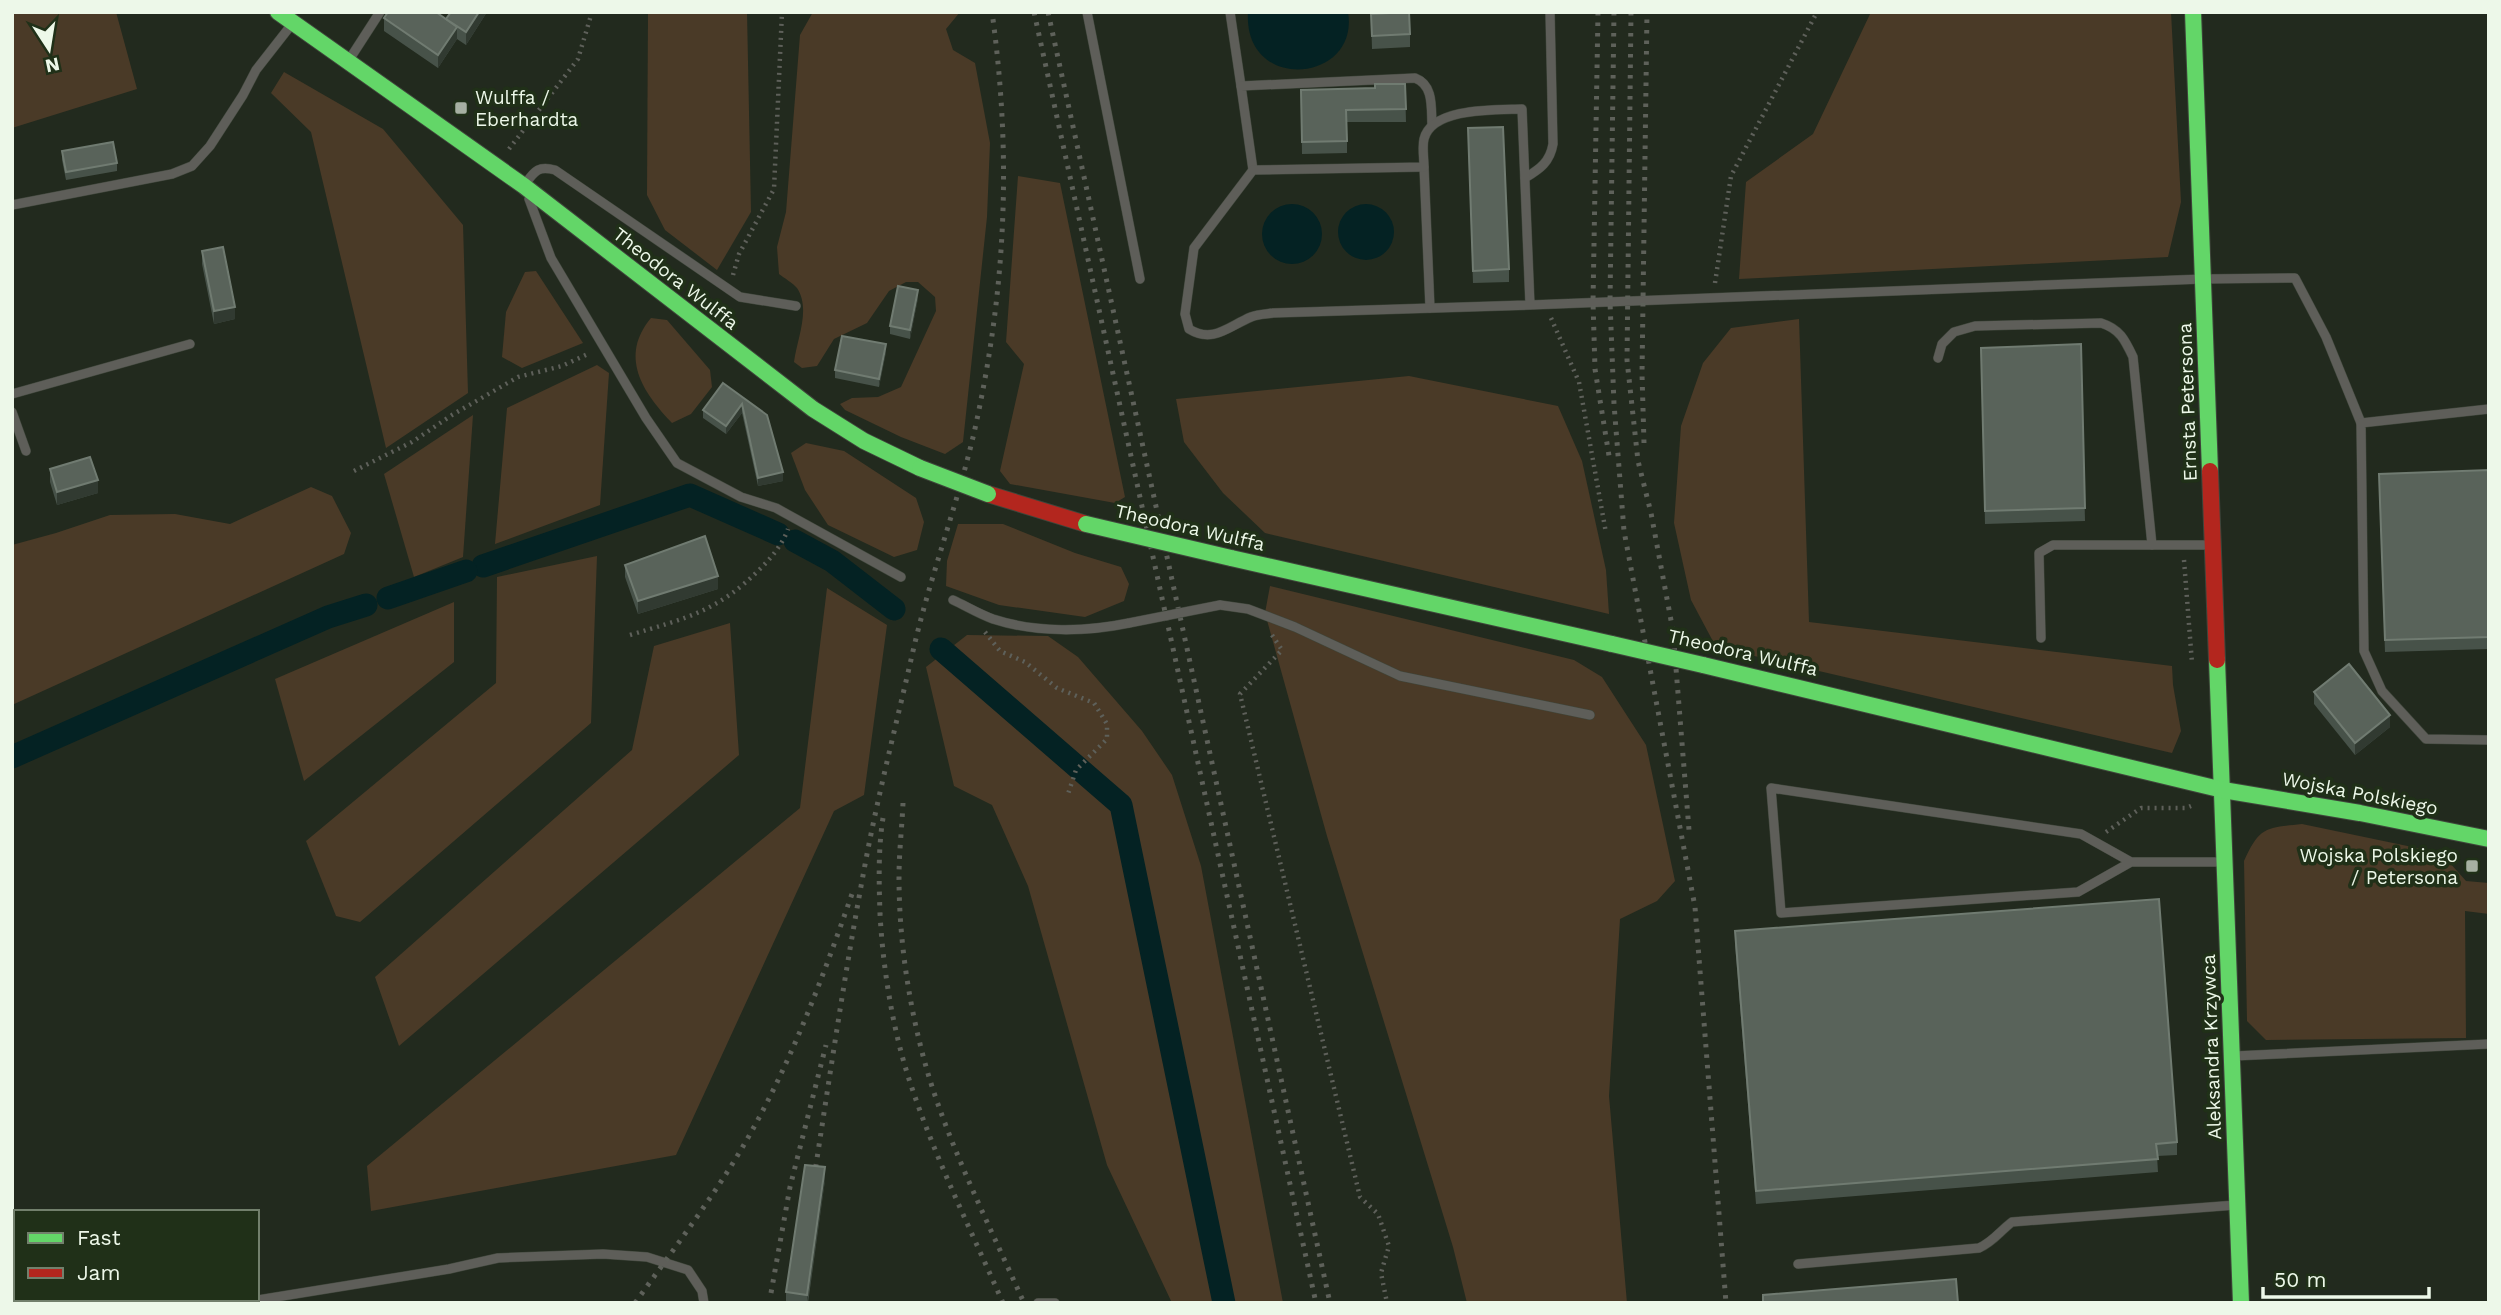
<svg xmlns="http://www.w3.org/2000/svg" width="2501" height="1315" viewBox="0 0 2501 1315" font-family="'Work Sans',sans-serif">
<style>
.green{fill:#4a3a27}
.water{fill:#042223}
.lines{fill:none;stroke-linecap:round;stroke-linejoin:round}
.canal{stroke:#042223;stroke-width:23}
.lane-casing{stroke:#3f463b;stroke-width:10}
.fast-casing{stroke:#3f463b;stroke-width:18}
.jam-casing{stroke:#3f463b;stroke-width:18}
.path{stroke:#5e605a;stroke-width:4.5;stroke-dasharray:2 5;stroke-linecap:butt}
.lane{stroke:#5e5e59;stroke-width:9}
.fast{stroke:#63d668;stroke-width:16}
.jam{stroke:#b3261e;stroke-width:16}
.rail{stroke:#5e615a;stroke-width:5;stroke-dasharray:3.5 7;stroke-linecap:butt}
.lane-bridge-casing{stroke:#3f463b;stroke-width:10;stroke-linecap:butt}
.fast-bridge-casing{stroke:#3f463b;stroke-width:18;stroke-linecap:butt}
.lane-bridge{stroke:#5e5e59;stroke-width:9}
.fast-bridge{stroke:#63d668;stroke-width:16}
.wall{fill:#475249}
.shaded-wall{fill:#313a31}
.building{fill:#59635a;stroke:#707b71;stroke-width:2}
.poi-dot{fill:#a6b0a2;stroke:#203018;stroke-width:2.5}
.labels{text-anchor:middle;stroke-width:7;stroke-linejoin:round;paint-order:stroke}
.poi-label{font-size:19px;fill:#edf8e9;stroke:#203018;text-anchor:start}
.street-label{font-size:19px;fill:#edf8e9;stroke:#203018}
</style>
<rect width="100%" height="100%" fill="#222a1e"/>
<!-- green -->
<g class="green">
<polygon points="12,12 116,12 137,89 12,128"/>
<polygon points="648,12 747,12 751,212 717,270 665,230 647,195"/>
<path d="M813,12H960L946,29L953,50L975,63L990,143L987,217L963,442L945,454L901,437L845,410L840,404L852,398L878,397L901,387L936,311L935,297L918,282H906L889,291L867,323L834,339L817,366L802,368L794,362C797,339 811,309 797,288C793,283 784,278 779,274L777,247L786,212L800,35Z"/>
<polygon points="1871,12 2171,12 2181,202 2168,257 1739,279 1746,182 1813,134"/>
<polygon points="284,72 383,129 463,225 468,393 386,448 311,132 271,93"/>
<polygon points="1018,176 1060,183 1125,497 1115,503 1010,484 1000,471 1024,364 1006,342"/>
<polygon points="536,271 583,343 522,368 502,357 506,312 525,272"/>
<path d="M651,318L667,320L710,370L712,387L691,414L672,423C642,392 619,356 651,318Z"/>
<polygon points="1799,319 1809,622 2172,666 2173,685 2181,731 2172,753 1716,647 1691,600 1674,523 1681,426 1703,363 1731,328"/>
<polygon points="597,365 609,373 600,505 495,544 507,408"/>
<polygon points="1409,376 1558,406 1582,461 1606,570 1609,614 1265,533 1223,493 1184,442 1176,399"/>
<polygon points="473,415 463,557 414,577 384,474"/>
<polygon points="806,443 844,451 916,498 924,522 917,550 894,557 828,525 805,490 791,453"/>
<polygon points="311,487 332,496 351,533 344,554 12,705 12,545 56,533 110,515 175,514 230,524"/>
<polygon points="958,524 1003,524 1075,553 1121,567 1129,584 1124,601 1085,617 999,605 946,586 947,561"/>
<polygon points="597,556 591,723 360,922 336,916 306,841 496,683 497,577"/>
<polygon points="1270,586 1574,660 1602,677 1646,745 1675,881 1657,901 1620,919 1609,1096 1627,1303 1467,1303 1453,1247 1327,836 1265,613"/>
<polygon points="827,588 887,625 864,795 834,811 676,1155 371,1211 367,1166 800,808"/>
<polygon points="454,602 454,662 304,781 275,679"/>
<polygon points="730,623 739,755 399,1046 375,977 632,750 654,646"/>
<polygon points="967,635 1048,636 1078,657 1142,731 1172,775 1201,866 1283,1303 1172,1303 1107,1165 1028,886 992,805 954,786 926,667"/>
<path d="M2302,824L2441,853L2466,881L2489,883V914L2465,911L2466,1038L2266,1040L2247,1021L2244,861C2260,826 2266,828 2302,824Z"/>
<polygon points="16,1284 16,1299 152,1299 152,1303 12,1303 12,1285"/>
</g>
<!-- water -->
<g class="water">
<path d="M1248,12H1348C1360,83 1243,94 1248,12Z"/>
<circle cx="1366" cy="232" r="28"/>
<circle cx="1292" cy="234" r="30"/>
</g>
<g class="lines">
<!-- canal -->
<g class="canal">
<polyline points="795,541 832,561 894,609"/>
<polyline points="483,566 690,495 778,534"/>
<polyline points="388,598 466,571"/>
<polyline points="941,649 1121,805 1224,1303"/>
<polyline points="12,757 328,617 366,605"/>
</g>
<defs>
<g id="lane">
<polyline points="1087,12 1140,279"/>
<polyline points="1230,12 1241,86"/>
<polyline points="349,60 380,12"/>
<polyline points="1424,167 1430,308"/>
<path d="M1253,170L1241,86L1415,78C1434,85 1431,108 1432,125"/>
<path d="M1525,178C1540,169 1550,162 1553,144L1550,12"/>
<path d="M526,183C535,170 539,166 555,170L740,297L796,306"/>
<polyline points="529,199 551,258 646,418 677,463 741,497 776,508 901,577"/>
<polyline points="12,205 172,174 192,166 210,146 243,95 256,70 292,24"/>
<path d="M1530,305L1522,109C1497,110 1432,107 1424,139C1422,147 1424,158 1424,167L1253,170L1194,248L1185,314L1189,329C1213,344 1229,326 1251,317C1258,314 1266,314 1273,313L1530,305L2203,279L2295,278L2326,337L2361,423"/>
<path d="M1938,358L1942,344L1954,332L1975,326L2101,323C2120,329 2125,340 2133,357L2152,545"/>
<polyline points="12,394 190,344"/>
<polyline points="2489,409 2361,423 2364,651 2382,691 2426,739 2489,740"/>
<polyline points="12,412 26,451"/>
<path d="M953,600C966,606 979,614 993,619C1036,633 1086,632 1129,623"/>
<polyline points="1220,605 1248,609 1295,627 1400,676 1590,715"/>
<polyline points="2041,638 2039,553 2053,545 2212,545"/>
<polyline points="2131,862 2081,834 1771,788 1781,913 2078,892 2131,862 2224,862"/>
<polyline points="2234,1056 2489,1044"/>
<path d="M1798,1264L1979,1248C1993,1242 2000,1231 2012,1222L2236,1205"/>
<polyline points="239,1303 449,1269 498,1258 603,1254 647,1257 688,1270 702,1291 704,1303"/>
<polyline points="1038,1303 1055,1303"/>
</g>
<g id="fast">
<polyline points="278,12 524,186 813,409 864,441 920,468"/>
<polyline points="2193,12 2210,471"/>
<polyline points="1231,558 1612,644"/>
<polyline points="2217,660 2241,1303"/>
<polyline points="1703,665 2223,790 2360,813 2489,839"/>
</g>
<g id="jam">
<polyline points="2210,471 2217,660"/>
<polyline points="988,494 1086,524"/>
</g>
</defs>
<!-- lane casing -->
<use href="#lane" class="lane-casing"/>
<!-- fast casing -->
<use href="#fast" class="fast-casing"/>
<!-- jam casing -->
<use href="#jam" class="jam-casing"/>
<!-- path -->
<g class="path">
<polyline points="509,149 578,59 592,12"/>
<polyline points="733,275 739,254 774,189 782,12"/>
<polyline points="1715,283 1731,176 1817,12"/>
<polyline points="1551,318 1579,382 1606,533"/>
<polyline points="354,471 412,442 452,415 518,377 562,366 590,353"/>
<polyline points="2184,560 2192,663"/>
<polyline points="985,632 1000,651 1025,662 1057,688 1094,703 1107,724 1107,739 1076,770 1068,794"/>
<path d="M630,635C686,618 717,612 760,569C772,557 782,545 788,529"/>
<polyline points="1272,635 1282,650 1240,694 1360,1197 1378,1214 1389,1246 1381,1273 1387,1303"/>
<polyline points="2106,832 2141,808 2186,808 2191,806"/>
</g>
<!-- lane -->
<use href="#lane" class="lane"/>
<!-- fast -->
<use href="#fast" class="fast"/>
<!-- jam -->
<use href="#jam" class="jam"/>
<!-- rail -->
<g class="rail">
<polyline points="1034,12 1316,1303"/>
<polyline points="1048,12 1330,1303"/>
<polyline points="1598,12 1593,302 1595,369 1610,462"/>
<polyline points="1614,12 1610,302 1614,404 1624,531 1695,907 1726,1303"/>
<polyline points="1631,12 1627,360 1638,461 1651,513 1673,631 1689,830"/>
<polyline points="1644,443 1642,374 1647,12"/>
<path d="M903,803C902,827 899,852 899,877C899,944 910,1013 929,1077C952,1152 992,1231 1024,1303"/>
<path d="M883,818C878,849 879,883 880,914C883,968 892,1025 908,1076C933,1154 970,1228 1003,1303"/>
<path d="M814,1178C831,1068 847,958 868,849C881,783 898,717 913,651C930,577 957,506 974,433C1006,290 1012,157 992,12"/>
<polyline points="771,1293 790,1187 826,1045"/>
<path d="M635,1303C665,1261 696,1220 724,1177C781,1090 819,989 853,891"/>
</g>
<defs>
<polyline id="lane-bridge" points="1129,623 1220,605"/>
<g id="fast-bridge">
<polyline points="920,468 988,494"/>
<polyline points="1086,524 1231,558"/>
<polyline points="1612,644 1703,665"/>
</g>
</defs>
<!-- lane-bridge casing -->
<use href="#lane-bridge" class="lane-bridge-casing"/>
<!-- fast-bridge casing -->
<use href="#fast-bridge" class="fast-bridge-casing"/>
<!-- lane-bridge -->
<use href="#lane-bridge" class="lane-bridge"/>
<!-- fast-bridge -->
<use href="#fast-bridge" class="fast-bridge"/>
</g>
<!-- wall -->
<g class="wall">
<polygon points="451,12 487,12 466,45 457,39 438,68 384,31 384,18 446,19"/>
<polygon points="1371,14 1410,34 1410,47 1372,49"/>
<polygon points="1405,84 1406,122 1347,122 1347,153 1302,154 1301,90 1375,88"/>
<polygon points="1468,141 1509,269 1509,282 1473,283"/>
<polygon points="62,151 117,163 117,171 66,180 62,160"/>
<polygon points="202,251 235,319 214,324 202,264"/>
<polygon points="918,298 910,339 890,334 890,326"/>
<polygon points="2081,344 2085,521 1985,524 1981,348"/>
<polygon points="886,352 879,387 835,378 835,370"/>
<polygon points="723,383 767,415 783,481 758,486 742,413 726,434 703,418 703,410"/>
<polygon points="50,469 98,493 57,505 50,482"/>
<polygon points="2489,470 2489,649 2385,652 2379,486"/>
<polygon points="625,565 718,589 638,614 625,577"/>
<polygon points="2314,692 2390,727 2355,755 2314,704"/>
<polygon points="1735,931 2177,1142 2177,1155 2157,1156 2158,1172 1756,1204 1735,944"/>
<polygon points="825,1180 808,1303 786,1303 786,1292"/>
</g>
<!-- shaded-wall -->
<g class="shaded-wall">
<polygon points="479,12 487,12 466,45 466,32"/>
<polygon points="457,27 457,39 438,68 438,55"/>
<polygon points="918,290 918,298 910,339 910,330"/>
<polygon points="235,307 235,319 214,324 214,311"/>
<polygon points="886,344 886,352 879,387 879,379"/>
<polygon points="742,404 742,413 726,434 726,426"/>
<polygon points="783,472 783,481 758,486 758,478"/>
<polygon points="98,480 98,493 57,505 57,492"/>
<polygon points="718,576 718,589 638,614 638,601"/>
<polygon points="2390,715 2390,727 2355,755 2355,743"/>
<polygon points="825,1167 825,1180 807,1303 807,1295"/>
</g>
<!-- building -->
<g class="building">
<polygon points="388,12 436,12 457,27 438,55 384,18"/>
<polygon points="451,12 479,12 466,32 446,19"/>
<polygon points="1409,12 1410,34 1372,36 1371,14"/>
<polygon points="1375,84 1405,84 1406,109 1346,110 1347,141 1302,142 1301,90 1375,88"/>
<polygon points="1503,127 1509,269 1473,271 1468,128"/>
<polygon points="113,142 117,163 66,172 62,151"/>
<polygon points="223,247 235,307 214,311 202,251"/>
<polygon points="898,286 918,290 910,330 890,326"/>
<polygon points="842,336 886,344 879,379 835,370"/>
<polygon points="2081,344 2085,508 1985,511 1981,348"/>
<polygon points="723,383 767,415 783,472 758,478 742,404 726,426 703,410"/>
<polygon points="90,457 98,480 57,492 50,469"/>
<polygon points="2489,470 2489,637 2385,640 2379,474"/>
<polygon points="705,536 718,576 638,601 625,565"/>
<polygon points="2349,664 2390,715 2355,743 2314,692"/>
<polygon points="2159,899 2177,1142 2156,1144 2158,1159 1756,1191 1735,931"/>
<polygon points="805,1165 825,1167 807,1295 786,1292"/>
<polygon points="1956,1279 1958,1303 1763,1303 1763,1295"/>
</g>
<!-- markers -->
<g class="poi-dot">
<rect x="454" y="101" width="14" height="14" rx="3.5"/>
<rect x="2465" y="859" width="14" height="14" rx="3.5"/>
</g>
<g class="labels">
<!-- poi labels -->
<g class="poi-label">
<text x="475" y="104">Wulffa /<tspan x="475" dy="22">Eberhardta</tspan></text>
<text x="2458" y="862" text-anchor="end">Wojska Polskiego<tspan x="2458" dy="22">/ Petersona</tspan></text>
</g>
<!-- street labels -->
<g class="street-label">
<text transform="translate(676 278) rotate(38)" y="7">Theodora Wulffa</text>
<text transform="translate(2187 402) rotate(-92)" y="7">Ernsta Petersona</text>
<text transform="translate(1190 527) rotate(13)" y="7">Theodora Wulffa</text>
<text transform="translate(1743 652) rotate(13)" y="7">Theodora Wulffa</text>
<text transform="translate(2360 793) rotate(11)" y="7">Wojska Polskiego</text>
<text transform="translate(2211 1047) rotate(-92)" y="7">Aleksandra Krzywca</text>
</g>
</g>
<!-- border -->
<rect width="2501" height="1315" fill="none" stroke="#edf8e9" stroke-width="28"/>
<!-- legend -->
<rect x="14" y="1210" width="245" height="91" fill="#203018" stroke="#72806c" stroke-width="2"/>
<rect x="28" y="1233" width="35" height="10" fill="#63d668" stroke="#72806c" stroke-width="2"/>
<text x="77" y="1245" font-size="21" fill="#edf8e9">Fast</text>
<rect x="28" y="1268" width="35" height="10" fill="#b3261e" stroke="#72806c" stroke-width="2"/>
<text x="77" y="1280" font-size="21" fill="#edf8e9">Jam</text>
<!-- north arrow -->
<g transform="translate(49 49) rotate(168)" stroke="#203018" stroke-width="5" paint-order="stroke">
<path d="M0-5L12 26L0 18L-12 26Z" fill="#edf8e9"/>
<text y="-10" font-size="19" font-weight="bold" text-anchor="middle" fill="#edf8e9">N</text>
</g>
<!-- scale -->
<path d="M2263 1287v10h166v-10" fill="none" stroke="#edf8e9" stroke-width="3.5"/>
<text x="2274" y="1287" font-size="21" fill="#edf8e9" stroke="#203018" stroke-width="5" paint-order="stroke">50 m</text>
</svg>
